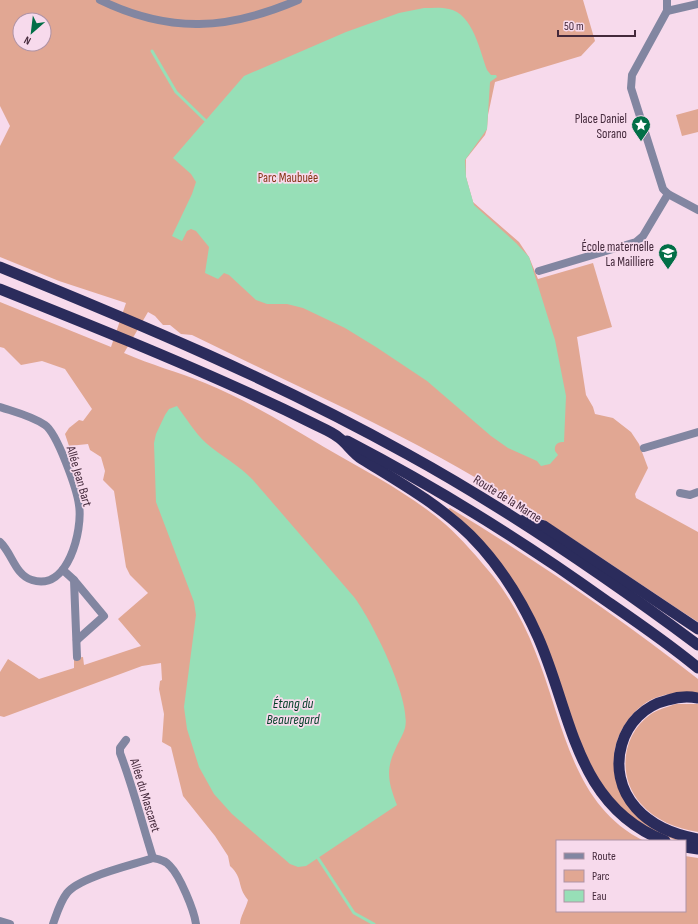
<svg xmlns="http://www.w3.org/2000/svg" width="698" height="924" viewBox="0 0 698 924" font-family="'Sofia Sans Condensed',sans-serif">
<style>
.green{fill:#e1a793;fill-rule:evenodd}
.water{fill:#97dfb7}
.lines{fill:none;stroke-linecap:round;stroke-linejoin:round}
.stream{stroke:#97dfb7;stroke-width:3}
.minor{stroke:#8286a1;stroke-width:8}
.trunk{stroke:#2b2c5c;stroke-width:11}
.labels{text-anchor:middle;stroke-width:3.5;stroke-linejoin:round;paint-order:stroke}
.poi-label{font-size:13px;fill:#44293b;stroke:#f7daec;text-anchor:end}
.park-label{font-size:13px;fill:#873415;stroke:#f7daec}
.street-label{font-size:13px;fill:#44293b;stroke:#f7daec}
.water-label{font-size:14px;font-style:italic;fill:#013e26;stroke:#f7daec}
</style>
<rect width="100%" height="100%" fill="#f7daec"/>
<!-- green -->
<g class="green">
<path d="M0,0H583L595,41L581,56L495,82L488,115L487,129L485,135L466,159V177L473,202L519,242L529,257L538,279L593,263L612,327L577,337L586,395L593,407L595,414L613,418L631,432L639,444L648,468L635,494L636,498L698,532V622C613,567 530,507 441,458C360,413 275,376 192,335L181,334L170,325H163L155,316L148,312L124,353C151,365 178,372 205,383C246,400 286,424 324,447C365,471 409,493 445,524C462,539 478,558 493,576C511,599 525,625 535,651C563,719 571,805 644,841H557V911H685V856L698,858V924H240C240,917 246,908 248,900C236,885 244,879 230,866L228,856L215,836L183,796L171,747L162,742L164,714L159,689L160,681L162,680L161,663L142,666L4,717L0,716V672L8,659L39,679L74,668V658L83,657L84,665L141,646L118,619L148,593L130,575L126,567L114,491L103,480L105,471L101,457L90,450L88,444L69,446L65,434L69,428L79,420L83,421L92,409L65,369L42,361L21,365L4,348L0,347V302L111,347L126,303L59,281L0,257V146L10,126L0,106ZM20,20H44V44H20Z"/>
<polygon points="698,109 698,132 682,136 676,115"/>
<path d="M450,508C536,560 619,617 698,679V694C686,694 673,692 661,696C635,703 615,732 614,758C613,768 616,778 618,788L678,838V841L659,834L633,819L609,797L587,760L540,633L448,509Z"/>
<path d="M676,704H698V832C677,829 655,820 641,804C617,777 621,735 651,714C659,709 667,707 676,704Z"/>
</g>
<!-- water -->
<g class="water">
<path d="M424,8C432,8 441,7 449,9C473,14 480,51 487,70L491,75H496L497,77L490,82L487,129L465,160L466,177L474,205L516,243L529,257L555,340L566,396L564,442C558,442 554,444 555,451L558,455L550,464L541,466L537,461L508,448L491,436L427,381L376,347L345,328L303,308L287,304H267L256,300L229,275L224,273L218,279L205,273L209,247L196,231L191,229L187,231L182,241L172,236L192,194L196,182L191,174L173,158L244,76L346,32L399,13Z"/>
<path d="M177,406C186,418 195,433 206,443C221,456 239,465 253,480L354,597C371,619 412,700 405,728C403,735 398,743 395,750C385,771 389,784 397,805L306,866L298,867L290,864L232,814L214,794L199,767L187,729L184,707L196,615L194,602L156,502L154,443L156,434L165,415L169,409Z"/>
</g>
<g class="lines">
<!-- stream -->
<g class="stream">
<polyline points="152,51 176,92 205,120"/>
<polyline points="318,858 354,913 374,924"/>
</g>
<!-- minor -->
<g class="minor">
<path d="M100,0C170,34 228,30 298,0"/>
<polyline points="667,0 667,11 632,75 631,88 663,189 668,194 698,210"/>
<polyline points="667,11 698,4"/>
<polyline points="539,271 636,242 643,236 668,194"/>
<path d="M0,407C15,412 32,416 45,425C57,433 77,489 79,505C83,530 68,592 32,580C15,575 12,553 0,542"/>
<polyline points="644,448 698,432"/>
<polyline points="680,493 690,495 698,492"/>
<polyline points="63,570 74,580 77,657"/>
<polyline points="74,580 104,616 77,640"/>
<path d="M126,740L120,748V753C133,787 142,823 153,858"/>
<polyline points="0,921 10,924"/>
<path d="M53,924C57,913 60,902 67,893C79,877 133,865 153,858C159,859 166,861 170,866C180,876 194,910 196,924"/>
</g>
<!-- trunk -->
<g class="trunk">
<path d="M0,267C138,323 276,381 407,454C509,510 605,576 698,645"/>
<path d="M0,289C85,323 170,357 253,395C273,404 294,414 314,424C322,428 332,432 338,437C347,443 352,453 362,459C399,482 438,504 470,535C499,564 521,599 538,637C572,714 575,806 665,841"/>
<path d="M347,441C437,488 523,541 605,600C637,622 668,643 698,668"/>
<polyline points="524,520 544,526 698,629"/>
<path d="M698,698C688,696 677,697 668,700C620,711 603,772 636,808C652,826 675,835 698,839"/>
<polyline points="685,847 698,849"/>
</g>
</g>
<!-- icons -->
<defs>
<symbol id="sight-pin" viewBox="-11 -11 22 30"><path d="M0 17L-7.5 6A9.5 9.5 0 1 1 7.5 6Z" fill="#026f47" stroke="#f7daec"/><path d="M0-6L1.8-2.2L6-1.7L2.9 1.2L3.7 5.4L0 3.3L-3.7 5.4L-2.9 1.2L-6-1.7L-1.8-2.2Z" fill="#fff"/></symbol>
<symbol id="school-pin" viewBox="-11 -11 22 30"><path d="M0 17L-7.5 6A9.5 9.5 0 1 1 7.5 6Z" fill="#026f47" stroke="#f7daec"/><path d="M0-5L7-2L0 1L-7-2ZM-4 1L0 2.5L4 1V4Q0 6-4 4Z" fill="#fff"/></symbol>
</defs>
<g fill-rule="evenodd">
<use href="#sight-pin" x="630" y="114" width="22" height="30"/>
<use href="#school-pin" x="657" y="242" width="22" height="30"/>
</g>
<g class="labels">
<!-- poi labels -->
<g class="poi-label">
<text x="627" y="123">Place Daniel<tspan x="627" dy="15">Sorano</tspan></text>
<text x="654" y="251">École maternelle<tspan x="654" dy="15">La Mailliere</tspan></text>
</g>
<!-- park labels -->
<g class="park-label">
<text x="288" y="182">Parc Maubuée</text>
</g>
<!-- street labels -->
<g class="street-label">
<text transform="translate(80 476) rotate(74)" y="5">Allée Jean Bart</text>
<text transform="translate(508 498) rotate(32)" y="5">Route de la Marne</text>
<text transform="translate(146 795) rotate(73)" y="5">Allée du Mascaret</text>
</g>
<!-- water labels -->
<g class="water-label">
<text x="293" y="708">Étang du<tspan x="293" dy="16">Beauregard</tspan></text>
</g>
</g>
<!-- legend -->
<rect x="556" y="840" width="130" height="72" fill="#f7daec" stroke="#af93a5"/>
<rect x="564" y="853" width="20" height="6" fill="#8286a1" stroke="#af93a5"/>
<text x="592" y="860" font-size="12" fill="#44293b">Route</text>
<rect x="564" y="870" width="20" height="12" fill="#e1a793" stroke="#af93a5"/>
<text x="592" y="880" font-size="12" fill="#44293b">Parc</text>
<rect x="564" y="890" width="20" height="12" fill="#97dfb7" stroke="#af93a5"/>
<text x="592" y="900" font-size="12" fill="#44293b">Eau</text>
<!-- north arrow -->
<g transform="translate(32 32) rotate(208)"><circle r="19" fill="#f7daec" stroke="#af93a5"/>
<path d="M0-3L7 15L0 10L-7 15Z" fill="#026f47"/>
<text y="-6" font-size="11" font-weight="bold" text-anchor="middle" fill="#44293b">N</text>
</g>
<!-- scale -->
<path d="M558 30v6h77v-6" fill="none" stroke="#44293b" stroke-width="2"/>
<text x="564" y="30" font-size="12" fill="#44293b" stroke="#f7daec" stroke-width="3" paint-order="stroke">50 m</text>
</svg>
